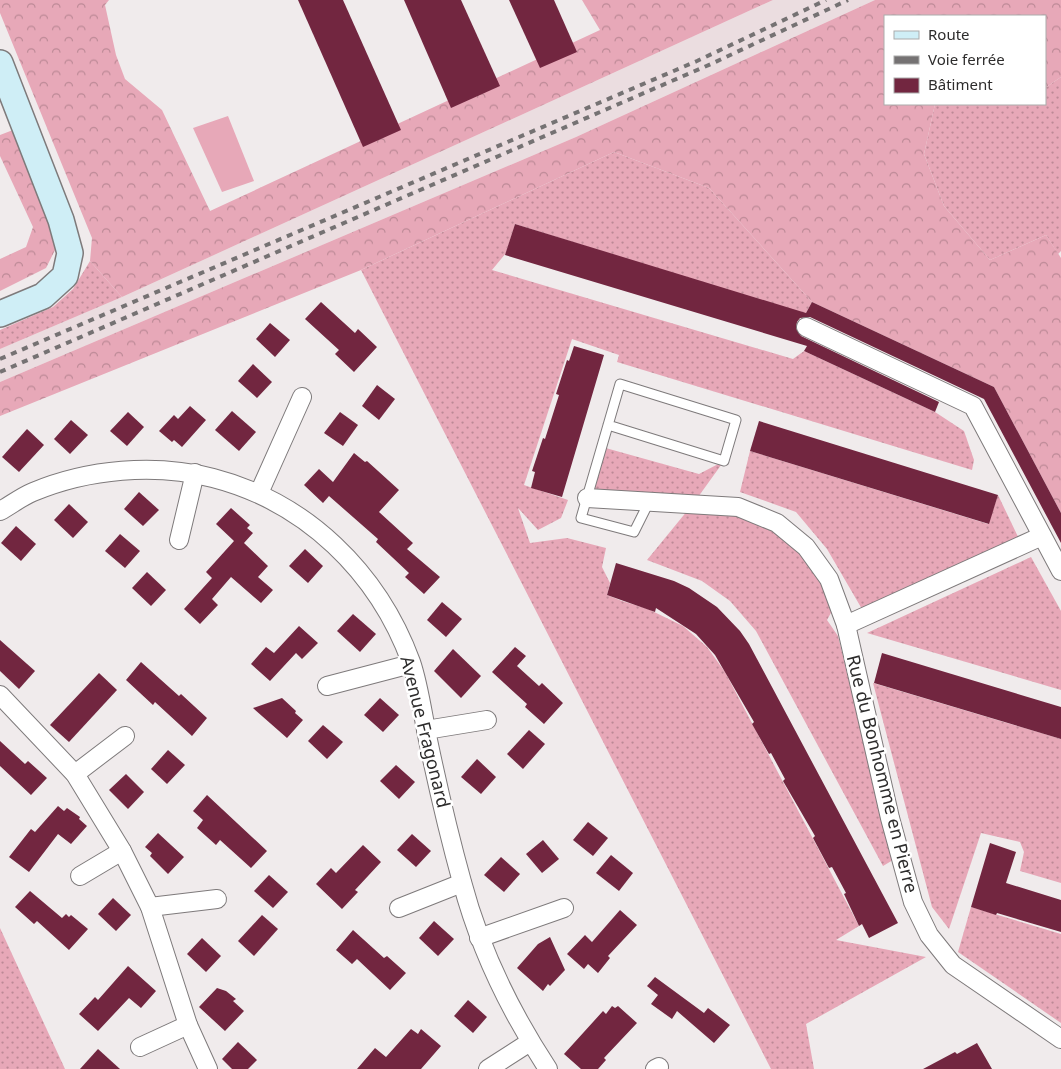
<svg xmlns="http://www.w3.org/2000/svg" width="1061" height="1069" viewBox="0 0 1061 1069" font-family="'Noto Sans',sans-serif">
<style>
.built{fill:#ebdde0}
.grass{fill:url(#grass-dots)}
.forest{fill:url(#forest-crowns)}
.pitch{fill:#e7a8b8}
.building{fill:#722640}
.lines{fill:none;stroke-linecap:round;stroke-linejoin:round}
.lane-casing{stroke:#7e7a7b;stroke-width:11}
.street-casing{stroke:#7e7a7b;stroke-width:20}
.secondary-casing{stroke:#7e7a7b;stroke-width:28}
.lane{stroke:#fff;stroke-width:9}
.street{stroke:#fff;stroke-width:18}
.secondary{stroke:#cfeef6;stroke-width:25}
.rail{stroke:#757273;stroke-width:4;stroke-dasharray:6 6;stroke-linecap:butt}
.labels{text-anchor:middle;stroke-width:5;stroke-linejoin:round;paint-order:stroke}
.street-label{font-size:18px;fill:#2d2c2c;stroke:#fff}
</style>
<defs>
<pattern id="grass-dots" width="8" height="8" patternUnits="userSpaceOnUse" patternTransform="scale(1.25)"><rect width="8" height="8" fill="#e7a8b8"/><path d="M2 2h.1M6 6h.1" fill="none" stroke="#bc8996" stroke-width="1.8" stroke-linecap="round"/></pattern>
<pattern id="forest-crowns" width="20" height="18" patternUnits="userSpaceOnUse" patternTransform="scale(1.25)"><rect width="20" height="18" fill="#e7a8b8"/><path d="M2 6a3 3 0 1 1 6 0M12 15a3 3 0 1 1 6 0" fill="none" stroke="#bc8996"/></pattern>
</defs>
<rect width="100%" height="100%" fill="#f0ebec"/>
<!-- built -->
<polygon class="built" points="773,0 875,0 576,137 0,382 0,349 122,297"/>
<!-- grass -->
<g class="grass">
<polygon points="1061,77 1061,251 1058,254 1046,235 990,260 944,206 924,154 935,104 1045,104 1045,88"/>
<polygon points="614,152 709,188 812,302 805,315 515,224 506,253 492,270 793,359 804,351 935,412 964,431 974,460 972,470 617,362 619,355 572,339 524,485 568,500 561,518 538,530 518,508 530,543 567,538 606,548 602,567 610,583 607,595 622,601 648,609 683,626 707,647 725,672 859,926 836,940 926,957 806,1024 814,1069 771,1069 361,270"/>
<polygon points="90,261 122,297 0,349 0,330 53,307 73,289"/>
<polygon points="602,447 699,474 724,461 693,504 777,523 837,602 827,620 838,636 893,860 883,866 756,631 730,601 702,581 647,560 692,505 587,498"/>
<polygon points="750,451 988,524 998,495 1022,545 866,616 827,549 796,512 740,492"/>
<polygon points="1031,557 1061,611 1061,690 867,633"/>
<polygon points="873,683 1061,739 1061,883 1020,871 1024,852 1020,842 981,833 949,929 932,907"/>
<polygon points="971,907 1061,934 1061,1023 958,952"/>
<polygon points="0,928 65,1069 0,1069"/>
</g>
<!-- forest -->
<g class="forest">
<polygon points="0,0 109,0 105,5 116,55 125,79 162,110 210,211 600,30 582,0 773,0 122,297 90,261 92,238 0,13"/>
<polygon points="875,0 1061,0 1061,77 1045,88 1045,16 885,16 885,104 935,104 924,154 944,206 990,260 1046,235 1061,258 1061,513 994,387 812,302 709,188 614,152 361,270 0,416 0,382 576,137"/>
<polygon points="13,130 57,246 46,268 0,291 0,259 26,247 33,227 0,156 0,135"/>
</g>
<!-- pitch -->
<polygon class="pitch" points="228,116 254,181 222,192 193,128"/>
<!-- building -->
<g class="building">
<polygon points="298,0 343,0 401,130 363,147"/>
<polygon points="404,0 461,0 500,86 451,108"/>
<polygon points="509,0 554,0 577,52 540,68"/>
<polygon points="515,224 806,313 812,302 994,387 1061,513 1061,543 984,399 810,317 800,318 797,322 796,328 801,336 939,402 935,412 804,351 807,346 505,255"/>
<polygon points="321,302 355,333 358,329 377,347 354,372 335,354 339,350 305,319"/>
<polygon points="270,323 290,340 275,357 256,339"/>
<polygon points="574,346 604,355 562,497 531,488 535,472 532,471 543,438 545,439 559,395 556,394 567,360 569,361"/>
<polygon points="253,364 272,382 257,398 238,381"/>
<polygon points="377,385 395,399 379,420 362,406"/>
<polygon points="190,406 206,420 182,447 174,440 172,442 159,431 174,415 178,419"/>
<polygon points="232,411 256,432 239,451 215,430"/>
<polygon points="128,412 144,427 127,446 110,431"/>
<polygon points="340,412 358,425 343,446 324,433"/>
<polygon points="71,420 88,435 70,454 54,439"/>
<polygon points="759,421 998,495 989,524 750,451"/>
<polygon points="27,429 44,445 19,472 2,457"/>
<polygon points="354,453 365,462 367,461 399,490 379,512 413,543 407,549 440,577 424,594 405,577 409,573 376,542 378,539 329,496 323,503 304,485 319,469 333,482"/>
<polygon points="139,492 159,510 143,526 124,509"/>
<polygon points="69,504 88,522 73,538 54,520"/>
<polygon points="231,508 250,525 247,528 253,533 244,543 268,566 258,577 273,590 261,603 231,577 212,599 218,605 200,624 184,609 212,578 206,572 234,541 216,524"/>
<polygon points="16,526 36,544 21,561 1,543"/>
<polygon points="120,534 140,551 125,568 105,551"/>
<polygon points="305,549 323,566 308,583 289,566"/>
<polygon points="616,563 674,581 689,588 717,607 740,631 749,644 898,923 869,938 862,924 859,926 844,894 846,893 832,867 829,868 813,838 815,836 783,781 785,779 771,753 769,754 752,724 754,722 715,655 696,634 656,608 655,612 607,595"/>
<polygon points="147,572 166,590 151,606 132,588"/>
<polygon points="442,602 462,619 446,637 427,620"/>
<polygon points="353,614 376,634 360,652 337,631"/>
<polygon points="299,626 318,643 302,659 296,653 270,681 251,664 266,647 274,653"/>
<polygon points="0,640 35,671 19,689 0,671"/>
<polygon points="515,647 526,656 517,666 539,686 542,683 563,703 544,724 525,707 527,704 492,672"/>
<polygon points="453,649 481,676 461,698 434,671"/>
<polygon points="882,653 1061,707 1061,739 874,683"/>
<polygon points="141,662 179,696 181,694 207,718 192,736 155,702 153,705 126,680"/>
<polygon points="99,673 117,690 69,742 50,725"/>
<polygon points="282,698 296,711 295,713 303,720 287,738 253,708"/>
<polygon points="380,698 399,715 383,732 364,715"/>
<polygon points="323,725 343,742 327,759 308,741"/>
<polygon points="529,730 545,744 523,769 507,754"/>
<polygon points="0,741 25,764 28,761 47,778 31,795 0,766"/>
<polygon points="168,750 185,765 167,784 151,769"/>
<polygon points="477,759 496,777 481,794 461,777"/>
<polygon points="396,765 415,782 399,799 380,781"/>
<polygon points="126,774 144,792 128,809 109,790"/>
<polygon points="207,795 267,851 251,868 220,840 216,845 197,828 203,820 193,811"/>
<polygon points="58,806 64,811 67,808 80,817 79,819 87,826 71,844 58,834 29,872 9,857 31,829 35,832"/>
<polygon points="588,822 608,838 593,856 573,840"/>
<polygon points="158,833 184,857 168,874 150,856 152,853 145,847"/>
<polygon points="412,834 431,851 416,867 397,850"/>
<polygon points="543,840 559,859 542,873 526,854"/>
<polygon points="990,843 1016,852 1006,883 1061,900 1061,932 997,913 996,915 971,907"/>
<polygon points="363,845 381,862 355,890 358,892 342,909 316,884 331,868 336,873"/>
<polygon points="611,855 633,873 619,891 596,873"/>
<polygon points="501,857 520,874 504,892 484,875"/>
<polygon points="269,875 288,892 273,908 254,891"/>
<polygon points="30,891 62,918 66,914 69,917 71,915 88,929 69,950 37,921 34,924 15,907"/>
<polygon points="113,898 131,915 116,931 98,914"/>
<polygon points="620,910 637,925 608,956 610,958 598,973 588,964 584,969 567,954 585,935 592,942"/>
<polygon points="262,915 278,929 254,956 238,941"/>
<polygon points="434,921 454,939 438,956 419,938"/>
<polygon points="353,930 384,958 387,956 406,973 390,990 357,959 352,964 336,950"/>
<polygon points="550,937 565,970 550,986 548,984 543,991 517,968 538,944"/>
<polygon points="202,938 221,956 206,972 187,954"/>
<polygon points="128,966 156,991 141,1008 129,998 98,1031 79,1014 95,997 98,1000"/>
<polygon points="655,977 704,1013 708,1008 730,1025 714,1043 677,1011 672,1019 651,1004 658,995 647,986"/>
<polygon points="217,988 226,991 236,999 233,1001 244,1011 225,1031 199,1007"/>
<polygon points="468,1000 487,1017 473,1033 454,1016"/>
<polygon points="612,1006 615,1008 618,1006 637,1023 604,1058 606,1060 598,1069 581,1069 564,1054 603,1011 606,1014"/>
<polygon points="411,1029 418,1034 421,1029 441,1046 421,1069 357,1069 375,1048 386,1057"/>
<polygon points="238,1042 257,1060 248,1069 232,1069 222,1059"/>
<polygon points="977,1043 992,1069 923,1069 955,1052 957,1054"/>
<polygon points="98,1049 120,1069 80,1069"/>
</g>
<g class="lines">
<defs>
<path id="lane" d="M608,425L724,461L736,420L620,384C607,429 594,474 581,518L634,532L649,502"/>
<g id="street">
<polyline points="806,327 973,406 1061,571"/>
<polyline points="259,493 302,397"/>
<polyline points="587,498 738,507 777,523 806,547 829,579 846,625 890,818 913,902 929,935 953,965 1061,1039"/>
<path d="M0,511C11,505 21,497 33,492C88,469 155,463 213,478C306,502 378,572 411,662C419,685 423,716 428,740C438,788 449,835 462,882C480,950 510,1011 548,1069"/>
<polyline points="179,540 195,473"/>
<polyline points="846,625 1042,536"/>
<polyline points="327,686 411,664"/>
<polyline points="0,695 75,774 122,851 150,907 188,1025 208,1069"/>
<polyline points="426,730 487,720"/>
<polyline points="75,774 125,736"/>
<polyline points="80,876 122,851"/>
<polyline points="150,907 217,899"/>
<polyline points="399,908 462,883"/>
<polyline points="479,938 564,908"/>
<polyline points="140,1047 188,1025"/>
<polyline points="488,1069 530,1042"/>
<polyline points="655,1069 659,1067"/>
</g>
<polyline id="secondary" points="0,63 61,220 70,253 65,276 43,296 0,314"/>
</defs>
<!-- lane casing -->
<use href="#lane" class="lane-casing"/>
<!-- street casing -->
<use href="#street" class="street-casing"/>
<!-- secondary casing -->
<use href="#secondary" class="secondary-casing"/>
<!-- lane -->
<use href="#lane" class="lane"/>
<!-- street -->
<use href="#street" class="street"/>
<!-- secondary -->
<use href="#secondary" class="secondary"/>
<!-- rail -->
<g class="rail">
<polyline points="0,359 697,61 826,0"/>
<polyline points="0,372 711,64 848,0"/>
</g>
</g>
<g class="labels">
<!-- street labels -->
<g class="street-label">
<text transform="translate(425 732) rotate(76)" y="6">Avenue Fragonard</text>
<text transform="translate(882 774) rotate(76)" y="6">Rue du Bonhomme en Pierre</text>
</g>
</g>
<!-- legend -->
<rect x="884" y="15" width="162" height="90" fill="#ffffff" stroke="#ababab"/>
<rect x="894" y="31" width="25" height="8" fill="#cfeef6" stroke="#ababab"/>
<text x="928" y="40" font-size="15" fill="#2d2c2c">Route</text>
<rect x="894" y="56" width="25" height="8" fill="#757273" stroke="#ababab"/>
<text x="928" y="65" font-size="15" fill="#2d2c2c">Voie ferrée</text>
<rect x="894" y="78" width="25" height="15" fill="#722640" stroke="#ababab"/>
<text x="928" y="90" font-size="15" fill="#2d2c2c">Bâtiment</text>
</svg>
